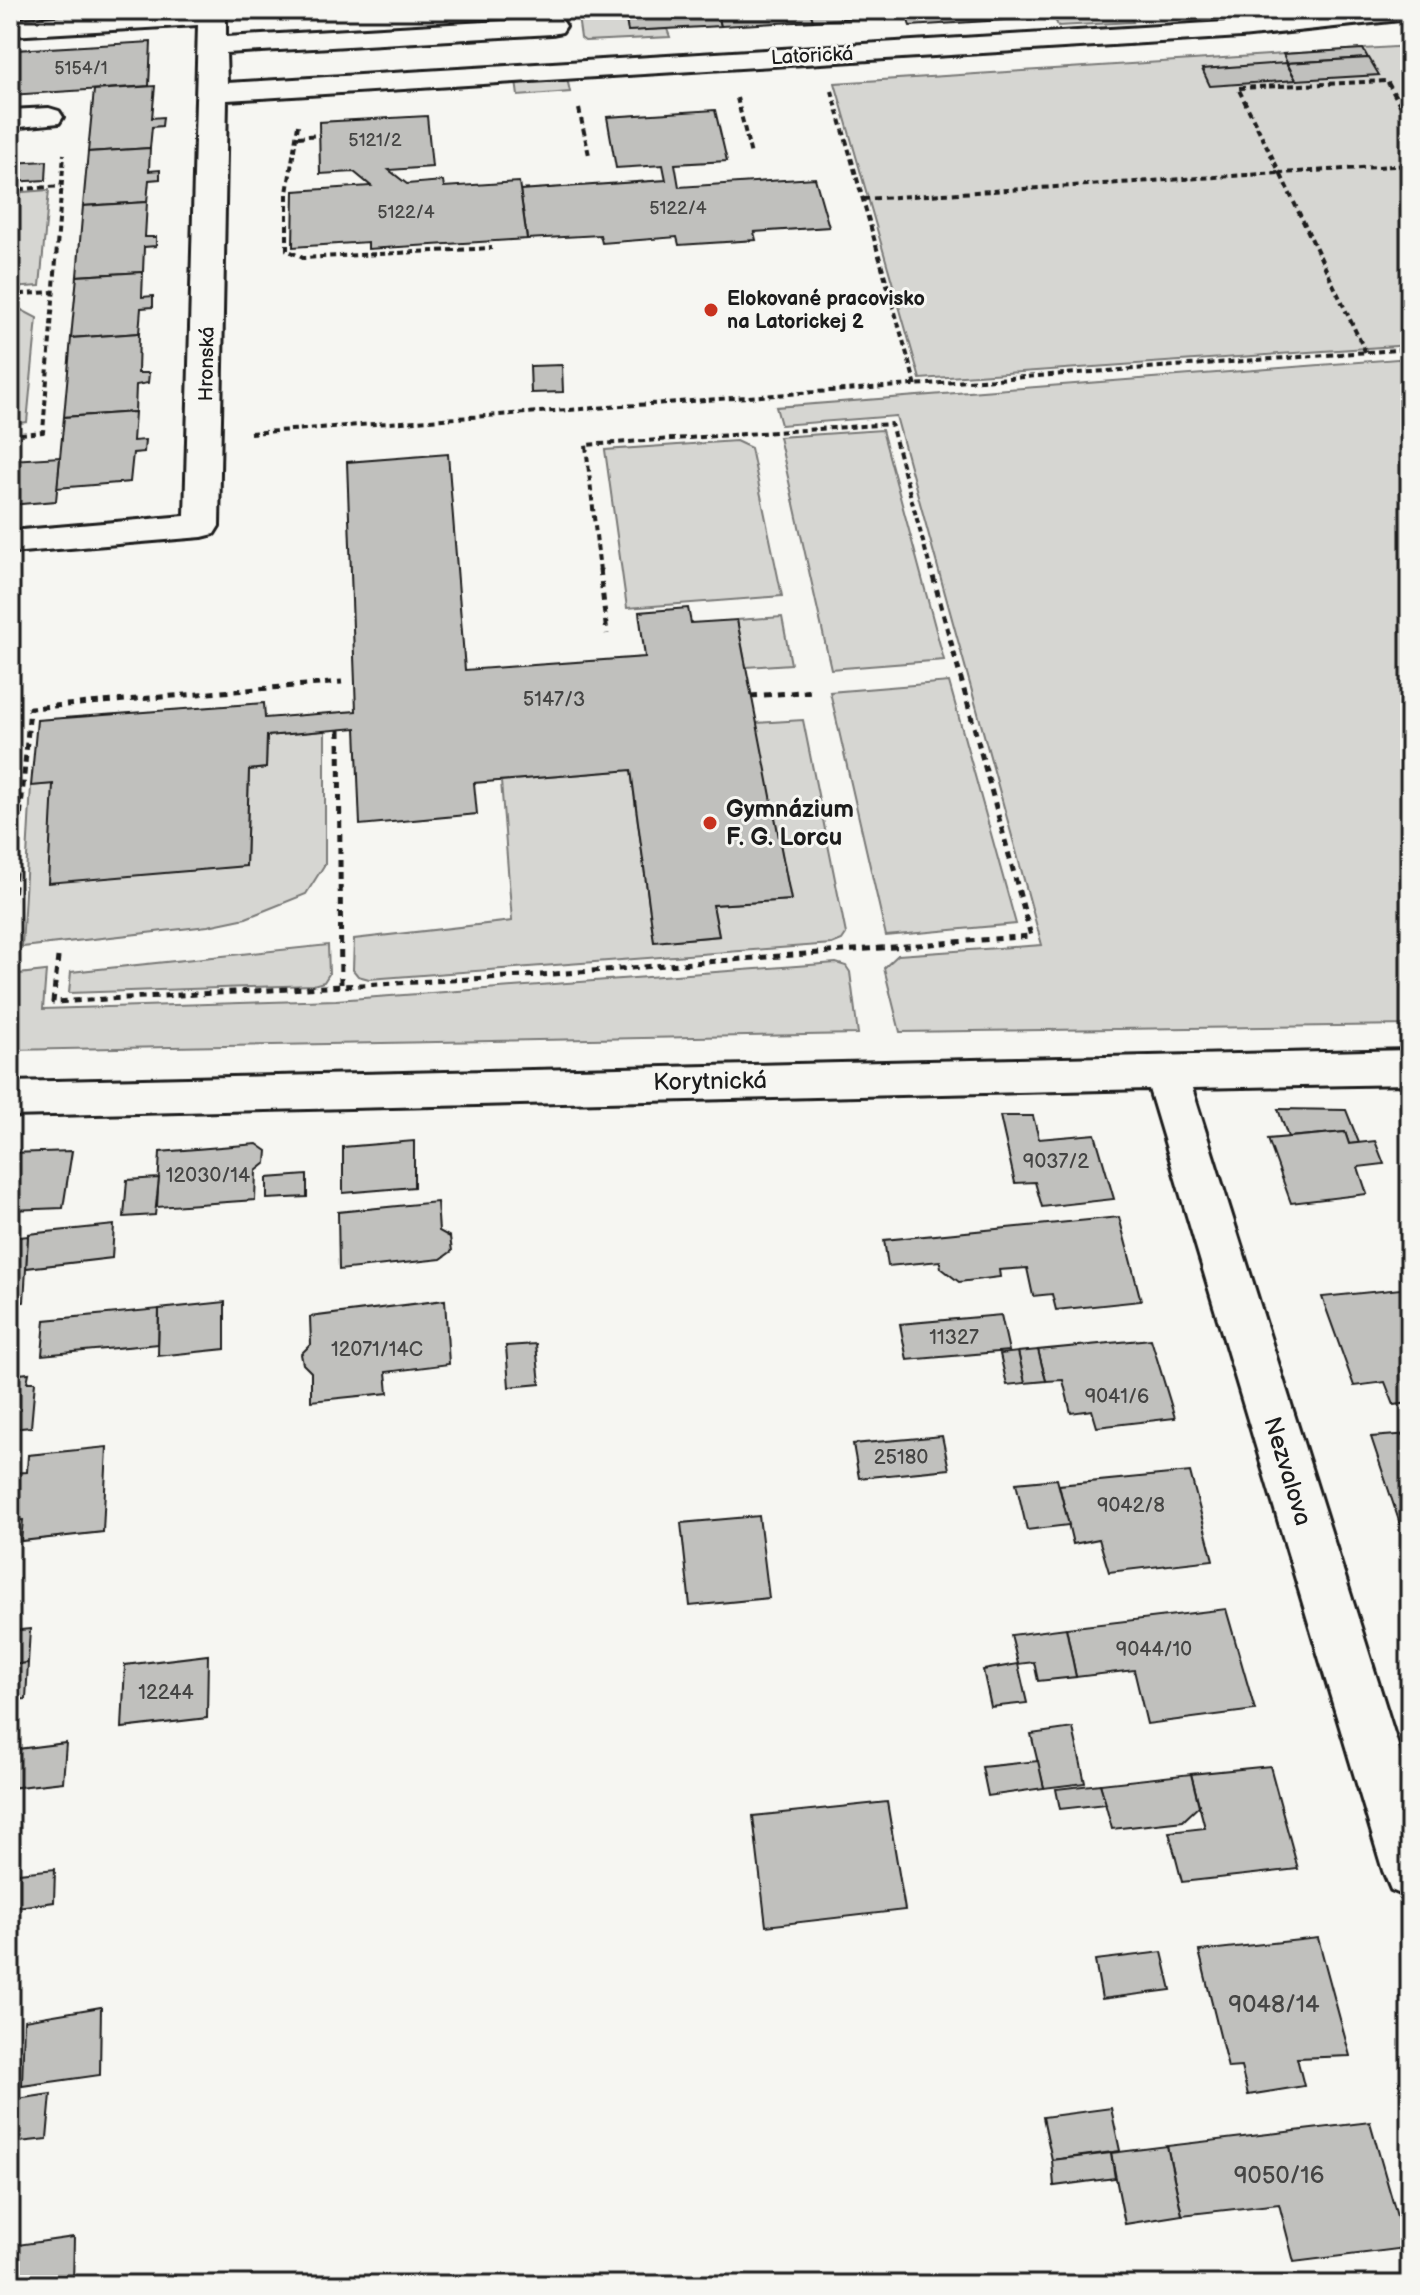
<svg xmlns="http://www.w3.org/2000/svg" width="1420" height="2295" viewBox="0 0 1420 2295" font-family="'Balsamiq Sans',sans-serif">
<style>
.green{fill:#d6d6d2;stroke:#797977;stroke-width:2}
.building{fill:#c0c0bd;stroke:#1c1c1c;stroke-width:2}
.lines{fill:none;stroke-linecap:round;stroke-linejoin:round}
.minor-casing{stroke:#1c1c1c;stroke-width:6}
.path-far1{stroke:#1c1c1c;stroke-width:4;stroke-dasharray:6 4;stroke-linecap:butt}
.path{stroke:#1c1c1c;stroke-width:5;stroke-dasharray:7 6;stroke-linecap:butt}
.minor{fill:#f6f6f2;fill-rule:evenodd}
.poi-dot{fill:#c8321e;stroke:#f6f6f2;stroke-width:3}
.labels{text-anchor:middle;stroke-width:6;stroke-linejoin:round;paint-order:stroke}
.far-number-label{font-size:18px;fill:#454544}
.far-street-label{font-size:20px;fill:#1c1c1c;stroke:#f6f6f2}
.far-poi-label{font-size:20px;font-weight:bold;fill:#1c1c1c;stroke:#f6f6f2;text-anchor:start}
.number-label{font-size:20px;fill:#454544}
.poi-label{font-size:24px;font-weight:bold;fill:#1c1c1c;stroke:#f6f6f2;text-anchor:start}
.street-label{font-size:24px;fill:#1c1c1c;stroke:#f6f6f2}
.near-number-label{font-size:24px;fill:#454544}
</style>
<rect width="100%" height="100%" fill="#f6f6f2"/>
<filter id="ink" filterUnits="userSpaceOnUse"><feTurbulence type="fractalNoise" baseFrequency=".0125" numOctaves="2"/><feDisplacementMap in="SourceGraphic" scale="16" xChannelSelector="R" yChannelSelector="G"/><feConvolveMatrix kernelMatrix="1 2 1 2 8 2 1 2 1" color-interpolation-filters="sRGB"/></filter>
<g filter="url(#ink)">
<!-- green -->
<g class="green">
<polygon points="577,10 624,10 628,31 667,29 670,37 585,41 581,38"/>
<polygon points="1129,12 1133,22 1058,26 1054,17"/>
<polygon points="1410,46 1410,345 920,379 835,83"/>
<polygon points="567,78 570,92 518,96 516,81"/>
<polygon points="49,190 40,286 10,288 10,193"/>
<polygon points="10,304 37,318 27,422 10,424"/>
<polygon points="1410,358 1410,1025 900,1032 884,968 898,955 1042,945 896,416 781,425 776,407"/>
<polygon points="882,430 944,660 831,669 779,437"/>
<polygon points="736,441 751,448 782,596 627,608 605,450"/>
<polygon points="782,617 791,664 746,667 737,620"/>
<polygon points="949,682 1016,924 886,936 830,692"/>
<polygon points="803,720 846,934 842,940 832,944 369,979 358,976 353,970 354,939 512,921 501,781 631,770 654,942 719,936 713,905 791,900 756,723"/>
<polygon points="325,731 325,864 306,894 246,918 208,926 22,947 31,786 53,784 246,866 249,770 266,768 267,736"/>
<polygon points="328,945 329,974 324,982 313,985 69,993 71,972"/>
<polygon points="836,963 846,966 850,972 858,1034 10,1050 10,975 46,971 43,1009 336,1000"/>
</g>
<!-- building -->
<g class="building">
<polygon points="258,10 355,10 258,16"/>
<polygon points="624,10 717,10 721,26 628,31"/>
<polygon points="717,10 810,10 813,21 721,26"/>
<polygon points="810,10 904,10 906,15 813,21"/>
<polygon points="904,10 998,10 1002,20 910,26"/>
<polygon points="998,10 1089,10 1092,15 1002,20"/>
<polygon points="1089,10 1168,10 1092,15"/>
<polygon points="151,42 149,86 10,95 15,50"/>
<polygon points="1363,49 1368,58 1287,63 1283,54"/>
<polygon points="1369,58 1379,75 1296,80 1287,63"/>
<polygon points="1286,63 1296,80 1210,86 1202,69"/>
<polygon points="155,86 152,118 163,117 162,126 152,127 150,148 88,152 94,90"/>
<polygon points="715,110 727,161 675,164 679,187 815,178 829,227 754,232 756,240 679,245 677,237 602,243 600,235 527,239 520,190 666,180 663,165 616,168 607,117"/>
<polygon points="427,116 432,167 389,170 407,184 443,181 444,187 519,182 527,239 368,249 368,242 293,247 294,191 371,186 354,172 320,174 319,122"/>
<polygon points="150,148 149,171 160,170 160,179 149,180 147,202 83,206 88,152"/>
<polygon points="47,161 46,180 10,182 10,163"/>
<polygon points="147,202 145,237 156,237 156,246 144,247 143,272 77,276 83,206"/>
<polygon points="143,272 142,297 153,296 153,307 141,308 139,333 71,338 77,276"/>
<polygon points="139,333 138,373 149,373 148,383 136,385 135,412 64,417 71,338"/>
<polygon points="562,365 563,392 531,393 530,366"/>
<polygon points="135,412 133,441 145,440 144,452 133,453 130,482 57,488 64,417"/>
<polygon points="10,454 11,460 60,457 56,501 10,505"/>
<polygon points="448,454 465,670 645,657 639,612 688,608 691,623 737,620 791,900 713,905 719,936 654,942 631,770 474,783 477,814 360,825 356,728 267,736 266,768 249,770 246,866 48,883 53,784 31,786 37,720 264,703 265,718 356,711 347,462"/>
<polygon points="1278,1109 1346,1110 1359,1143 1349,1144 1345,1132 1288,1137"/>
<polygon points="1000,1116 1033,1116 1039,1139 1095,1134 1114,1199 1042,1207 1035,1182 1015,1183"/>
<polygon points="1345,1132 1349,1144 1375,1141 1384,1164 1358,1167 1367,1194 1291,1203 1268,1139"/>
<polygon points="414,1141 414,1187 343,1193 343,1147"/>
<polygon points="257,1144 267,1151 266,1163 256,1171 255,1200 157,1207 160,1152"/>
<polygon points="72,1151 63,1208 10,1210 10,1153"/>
<polygon points="307,1175 307,1197 267,1199 267,1178"/>
<polygon points="159,1178 155,1215 124,1217 127,1180"/>
<polygon points="437,1202 439,1231 450,1237 452,1251 441,1259 339,1270 338,1212"/>
<polygon points="1119,1217 1141,1301 1056,1310 1052,1294 1033,1296 1027,1268 999,1270 1000,1277 959,1282 941,1268 940,1261 888,1266 884,1240"/>
<polygon points="114,1225 112,1258 26,1268 28,1234"/>
<polygon points="28,1236 24,1302 10,1304 10,1238"/>
<polygon points="1410,1288 1410,1403 1394,1405 1385,1382 1354,1386 1322,1297"/>
<polygon points="445,1300 449,1364 386,1372 388,1393 311,1401 311,1372 303,1364 301,1354 311,1344 310,1317"/>
<polygon points="225,1302 225,1349 158,1356 159,1309"/>
<polygon points="159,1309 158,1344 42,1355 45,1320"/>
<polygon points="1001,1315 1009,1351 907,1360 900,1324"/>
<polygon points="1151,1339 1175,1418 1097,1427 1092,1410 1071,1413 1063,1380 1046,1381 1038,1350"/>
<polygon points="536,1344 540,1384 509,1387 506,1346"/>
<polygon points="1038,1350 1046,1381 1025,1383 1018,1352"/>
<polygon points="1018,1352 1025,1383 1007,1385 1000,1354"/>
<polygon points="29,1373 27,1382 35,1382 31,1427 10,1429 10,1375"/>
<polygon points="1410,1434 1410,1523 1400,1524 1371,1437"/>
<polygon points="942,1436 949,1469 859,1478 853,1444"/>
<polygon points="107,1447 103,1532 21,1541 23,1520 10,1521 10,1473 27,1472 28,1455"/>
<polygon points="1190,1472 1213,1560 1109,1572 1099,1539 1073,1544 1059,1485"/>
<polygon points="1057,1479 1069,1525 1027,1530 1016,1483"/>
<polygon points="759,1516 769,1598 690,1606 681,1523"/>
<polygon points="1226,1609 1255,1710 1147,1724 1134,1670 1076,1677 1066,1628"/>
<polygon points="1066,1628 1076,1677 1038,1681 1034,1662 1018,1664 1011,1635"/>
<polygon points="30,1629 28,1663 10,1665 10,1631"/>
<polygon points="208,1655 207,1718 122,1728 125,1665"/>
<polygon points="28,1663 26,1699 10,1700 10,1665"/>
<polygon points="1018,1664 1027,1703 991,1707 983,1670"/>
<polygon points="1073,1728 1085,1783 1044,1788 1031,1734"/>
<polygon points="66,1743 63,1782 10,1788 10,1792 10,1750"/>
<polygon points="1038,1761 1044,1788 988,1796 982,1767"/>
<polygon points="1270,1766 1298,1869 1182,1882 1169,1832 1205,1828 1191,1774"/>
<polygon points="1191,1774 1199,1806 1183,1821 1112,1829 1100,1784"/>
<polygon points="1100,1784 1106,1804 1060,1809 1056,1789"/>
<polygon points="887,1802 905,1910 766,1926 753,1816"/>
<polygon points="55,1869 54,1902 10,1908 10,1874"/>
<polygon points="1318,1938 1350,2056 1297,2058 1304,2086 1248,2095 1241,2067 1228,2068 1199,1951"/>
<polygon points="1162,1952 1171,1990 1102,1999 1095,1960"/>
<polygon points="101,2007 100,2075 22,2086 24,2020"/>
<polygon points="51,2094 47,2139 10,2143 10,2100"/>
<polygon points="1111,2108 1120,2151 1052,2160 1043,2117"/>
<polygon points="1370,2122 1406,2248 1294,2262 1279,2204 1182,2215 1167,2146"/>
<polygon points="1167,2146 1182,2215 1125,2224 1111,2153"/>
<polygon points="1111,2153 1115,2178 1054,2186 1052,2160"/>
<polygon points="74,2237 73,2285 10,2285 10,2246"/>
</g>
<g class="lines">
<defs>
<g id="minor">
<polygon points="175,10 226,10 226,37 552,18 562,20 566,26 562,32 552,34 226,53 227,83 1241,21 1342,10 1410,10 1410,19 1241,37 227,100 219,526 214,534 202,537 10,553 10,531 185,516 198,25 10,36 10,20"/>
<polygon points="49,108 59,111 63,117 59,123 10,128 10,110"/>
<polygon points="1410,1050 1410,1084 1192,1088 1410,1784 1410,1898 1391,1890 1383,1871 1149,1089 10,1116 10,1082"/>
</g>
</defs>
<!-- minor casing -->
<use href="#minor" class="minor-casing"/>
<!-- path-far1 -->
<g class="path-far1">
<polyline points="832,91 916,386"/>
<polyline points="737,98 751,155"/>
<polyline points="579,109 589,155"/>
<polyline points="1410,123 1387,81 1238,88 1280,173 1410,165"/>
<polyline points="298,125 287,193 287,250 303,258 492,248"/>
<polyline points="298,137 319,135"/>
<polyline points="10,190 61,186"/>
<polyline points="863,199 1280,173 1366,353"/>
<polyline points="10,295 52,292"/>
<polyline points="250,433 1410,349"/>
<polyline points="10,435 43,432 64,154"/>
<polyline points="600,571 586,445 891,424 931,571"/>
</g>
<!-- path -->
<g class="path">
<polyline points="600,569 607,634"/>
<polyline points="751,696 814,691"/>
<polyline points="339,730 341,989"/>
<polyline points="10,931 30,708 342,682"/>
<polyline points="58,957 53,1002 542,975 1031,936 931,569"/>
</g>
<!-- minor -->
<use href="#minor" class="minor"/>
</g>
</g>
<!-- markers -->
<g class="poi-dot">
<circle cx="711" cy="310" r="8"/>
<circle cx="710" cy="823" r="8"/>
</g>
<g class="labels">
<!-- far-number labels -->
<g class="far-number-label">
<text x="81" y="74">5154/1</text>
<text x="375" y="146">5121/2</text>
<text x="678" y="214">5122/4</text>
<text x="406" y="218">5122/4</text>
</g>
<!-- far-street labels -->
<g class="far-street-label">
<text transform="translate(812 55) rotate(-3)" y="7">Latorická</text>
<text transform="translate(206 364) rotate(-89)" y="7">Hronská</text>
</g>
<!-- far-poi labels -->
<g class="far-poi-label">
<text x="727" y="305">Elokované pracovisko<tspan x="727" dy="23">na Latorickej 2</tspan></text>
</g>
<!-- number labels -->
<g class="number-label">
<text x="554" y="706">5147/3</text>
<text x="1056" y="1168">9037/2</text>
<text x="208" y="1182">12030/14</text>
<text x="954" y="1344">11327</text>
<text x="377" y="1356">12071/14C</text>
<text x="1117" y="1403">9041/6</text>
<text x="901" y="1464">25180</text>
<text x="1131" y="1512">9042/8</text>
<text x="1154" y="1656">9044/10</text>
<text x="166" y="1699">12244</text>
</g>
<!-- poi labels -->
<g class="poi-label">
<text x="726" y="817">Gymnázium<tspan x="726" dy="28">F. G. Lorcu</tspan></text>
</g>
<!-- street labels -->
<g class="street-label">
<text transform="translate(710 1081) rotate(-1)" y="8">Korytnická</text>
<text transform="translate(1288 1471) rotate(73)" y="8">Nezvalova</text>
</g>
<!-- near-number labels -->
<g class="near-number-label">
<text x="1274" y="2012">9048/14</text>
<text x="1279" y="2183">9050/16</text>
</g>
</g>
<!-- margin -->
<rect width="1420" height="2295" fill="none" stroke="#f6f6f2" stroke-width="40"/>
<rect x="20" y="20" width="1380" height="2255" fill="none" stroke="#1c1c1c" stroke-width="3" filter="url(#ink)"/>
</svg>
